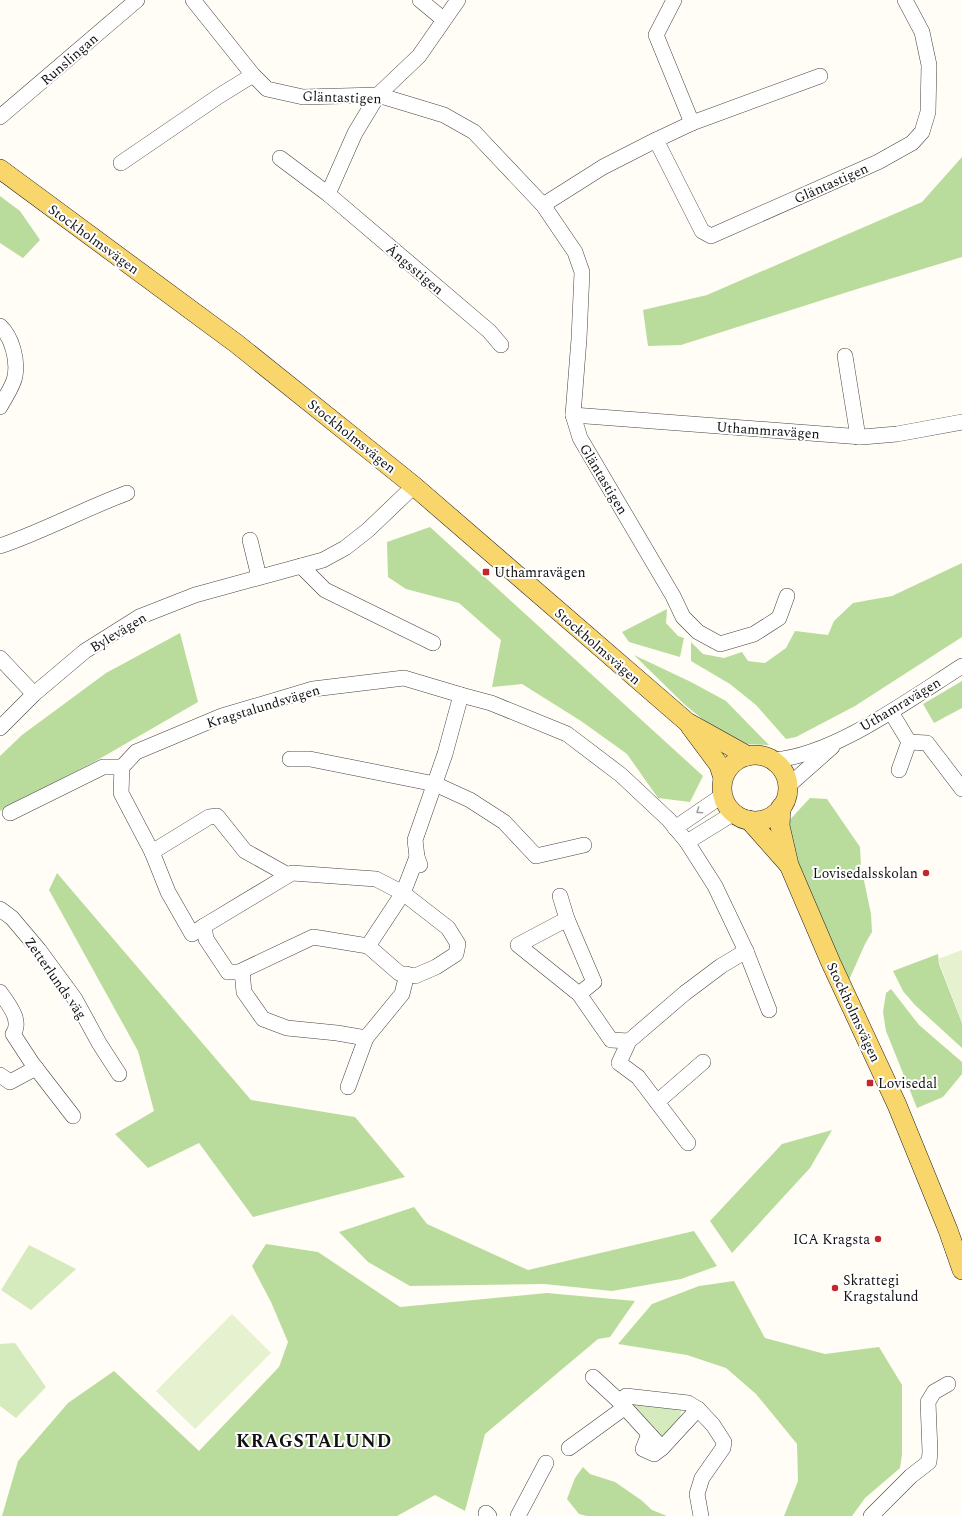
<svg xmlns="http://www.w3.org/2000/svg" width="962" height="1516" viewBox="0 0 962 1516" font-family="Spectral,serif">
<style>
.green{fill:#d5ebbd}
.forest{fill:#b9dc9c}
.pitch{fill:#e6f2cf}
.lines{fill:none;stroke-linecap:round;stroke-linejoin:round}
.minor-casing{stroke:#444;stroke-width:16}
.major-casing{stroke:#222;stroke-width:20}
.minor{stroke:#fff;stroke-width:15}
.major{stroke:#f9d66b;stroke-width:19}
.oneway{stroke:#a0a0a0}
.poi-dot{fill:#c4262e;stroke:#fff;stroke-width:1.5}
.labels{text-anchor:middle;stroke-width:4;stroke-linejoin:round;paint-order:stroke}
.street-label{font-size:14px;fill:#111;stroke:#fff}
.poi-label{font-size:14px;fill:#111;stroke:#fff;text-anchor:start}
.district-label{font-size:18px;font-weight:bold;letter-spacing:1px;fill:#111;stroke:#fff}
</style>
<rect width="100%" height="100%" fill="#fffdf5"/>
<!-- green -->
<g class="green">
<polygon points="29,1245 76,1269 31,1310 1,1290"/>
<polygon points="15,1343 46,1387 16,1418 0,1406 0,1344"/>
<polygon points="632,1403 682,1406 680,1418 664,1442 630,1410"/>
</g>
<!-- forest -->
<g class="forest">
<polygon points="962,157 962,257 857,289 681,345 648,346 643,310 707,295 922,202"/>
<polygon points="0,196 20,211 40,240 23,258 0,243"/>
<polygon points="430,527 703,776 690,802 658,798 627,754 581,721 522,684 492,687 501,640 459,603 406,589 388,577 387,542"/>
<polygon points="962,563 962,637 855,706 796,737 786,739 756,705 730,684 691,661 691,642 703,654 724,658 742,652 748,661 765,663 786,648 795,631 828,635 834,621 853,603 892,596"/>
<polygon points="667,609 666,623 678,636 684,638 680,657 629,642 622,632"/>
<polygon points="180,633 198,702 94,762 0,811 0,756 22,735 106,673"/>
<polygon points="634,655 691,682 726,701 769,745 741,744 728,740 684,704"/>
<polygon points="962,681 962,708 934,723 923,704"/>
<polygon points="810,798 827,799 860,847 861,866 871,914 872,932 865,944 849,980 785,838 784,826"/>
<polygon points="57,873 251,1100 355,1117 405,1177 253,1217 199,1143 148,1168 115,1134 154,1111 138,1051 49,890"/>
<polygon points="938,954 939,964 962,1023 962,1048 915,1005 903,991 893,971"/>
<polygon points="891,989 919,1025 962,1062 962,1074 943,1097 917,1108 886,1031 883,1012 886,993"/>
<polygon points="832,1130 810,1168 732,1253 710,1221 782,1144"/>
<polygon points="414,1207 427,1224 528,1270 694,1231 717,1266 681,1279 612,1291 544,1284 410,1286 368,1262 339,1232"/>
<polygon points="266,1244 318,1252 400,1307 547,1293 635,1301 610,1337 598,1339 485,1434 465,1511 435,1495 397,1516 2,1516 18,1461 68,1403 114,1371 199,1451 279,1367 288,1342 271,1302 252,1266"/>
<polygon points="734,1281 765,1338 825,1354 879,1347 902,1385 902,1454 900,1468 865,1498 852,1516 784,1516 798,1481 797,1444 756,1394 726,1368 687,1355 618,1344 652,1304 699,1286"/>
<polygon points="583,1467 590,1474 615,1482 641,1500 652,1510 667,1516 587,1516 579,1514 567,1499 575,1478"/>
</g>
<!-- pitch -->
<g class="pitch">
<polygon points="962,950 962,1023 938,959"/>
<polygon points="232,1314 271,1353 195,1429 156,1391"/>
</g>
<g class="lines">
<defs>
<g id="minor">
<polyline points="193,0 253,75 267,89 303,97 378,95 444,115 474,132 543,205 575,252 582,272 579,339 573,415 580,438 673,596 683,617 698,632 720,644 754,634 779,618 787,596"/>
<polyline points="420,0 443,19"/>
<polyline points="458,0 419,56 378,95 355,133 328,194 489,331 501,345"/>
<polyline points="674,0 656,35 692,123"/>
<polyline points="820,76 692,123 656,140 702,231 711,236 878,162 912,143 922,132 928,112 929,65 922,32 905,0"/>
<polyline points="0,117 137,0"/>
<polyline points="280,158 328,194"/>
<polyline points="121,163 219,96 253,75"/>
<polyline points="543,205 603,167 656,140"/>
<path d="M0,326C12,337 18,360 15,376C14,385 4,399 0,407"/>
<polyline points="845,356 858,437"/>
<polyline points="573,415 862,437 897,434 962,422"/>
<polyline points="250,540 259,577"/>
<path d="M0,546C44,531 84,509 127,493"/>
<polyline points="301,566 325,590 433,643"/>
<polyline points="0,658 34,694"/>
<polyline points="891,712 909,742 899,770"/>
<polyline points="0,728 34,694 85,651 139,617 195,595 323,560 345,548 368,530 414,486"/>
<polyline points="909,742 927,743 962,789"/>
<polyline points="290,759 310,759 435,784 470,800 504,822 536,856 584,845"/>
<path d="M774,760C835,755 910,699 962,666"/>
<polyline points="788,786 832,747"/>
<polyline points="10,813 103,767 122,767"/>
<polyline points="675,828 723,795"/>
<polyline points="687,842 734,813"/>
<polyline points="152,852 168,892 192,934 204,926"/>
<polyline points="420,865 417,857 415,840 445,754 461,695"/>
<polyline points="288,875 245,851 217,816 209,817 152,852 121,793 122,767 136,752 222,716 313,689 404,678 461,695 491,703 567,734 621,775 669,820 687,842 715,886 746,951"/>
<polyline points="560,896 567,919"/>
<polyline points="0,909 12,918 39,950 75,999 99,1043 119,1074"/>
<polyline points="368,946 313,937 239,972 228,972 206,939 204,926 292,873 376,879 403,893 368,946 399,973 415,976 436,967 456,954 458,944 448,928 403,893 417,857"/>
<polyline points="242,971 244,992 263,1019 287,1028 337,1033 366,1038 402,994 407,974"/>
<path d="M0,992C7,1003 23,1020 13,1034L32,1063L73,1116"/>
<polyline points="579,994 594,982 567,919 518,945 579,994 611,1040 629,1041"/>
<polyline points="0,1075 10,1082 36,1068"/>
<polyline points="348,1087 366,1038"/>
<polyline points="657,1102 703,1062"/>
<polyline points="688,1143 638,1077 619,1063 629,1041 685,993 721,966 746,951 769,1010"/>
<polyline points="593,1377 619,1401 662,1448 698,1409"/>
<polyline points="619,1401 626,1396 688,1403 698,1409 713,1425 724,1442 723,1448 702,1478 697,1494 701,1516"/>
<polyline points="649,1434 643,1449 654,1454 662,1448"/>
<polyline points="569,1448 624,1408"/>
<polyline points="486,1513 489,1516"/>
<polyline points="518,1516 546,1463"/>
<polyline points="871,1516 911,1476 929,1462 930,1452 928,1402 934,1392 948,1384"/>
</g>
<g id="major">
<polyline points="0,169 237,344 363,445 414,486 687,722 748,756"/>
<polyline points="690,726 719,765 723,778"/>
<circle cx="755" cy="788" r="33"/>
<polyline points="781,807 780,826 789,865 831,963 897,1105 948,1230 962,1270"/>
<polyline points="749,820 788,864"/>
</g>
</defs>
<!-- minor casing -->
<use href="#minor" class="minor-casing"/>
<!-- major casing -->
<use href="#major" class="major-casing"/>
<!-- minor -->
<use href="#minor" class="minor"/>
<!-- major -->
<use href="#major" class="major"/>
</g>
<!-- one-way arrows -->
<defs><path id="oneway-chevron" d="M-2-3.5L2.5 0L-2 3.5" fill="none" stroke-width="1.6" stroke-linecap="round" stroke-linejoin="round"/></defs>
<use class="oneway" href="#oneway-chevron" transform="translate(699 811) rotate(146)"/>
<!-- markers -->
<g class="poi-dot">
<rect x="482" y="568" width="8" height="8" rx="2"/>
<circle cx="926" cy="873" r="4"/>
<rect x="866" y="1079" width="8" height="8" rx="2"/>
<circle cx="878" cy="1239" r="4"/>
<circle cx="835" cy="1288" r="4"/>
</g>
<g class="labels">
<!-- street labels -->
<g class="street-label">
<text transform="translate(69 59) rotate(-41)" y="5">Runslingan</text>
<text transform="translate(342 97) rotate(2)" y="5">Gläntastigen</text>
<text transform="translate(831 183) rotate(-24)" y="5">Gläntastigen</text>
<text transform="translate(94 239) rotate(36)" y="5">Stockholmsvägen</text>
<text transform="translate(415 269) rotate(40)" y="5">Ängsstigen</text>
<text transform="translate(768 430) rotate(4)" y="5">Uthammravägen</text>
<text transform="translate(352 436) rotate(39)" y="5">Stockholmsvägen</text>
<text transform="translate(604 479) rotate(59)" y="5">Gläntastigen</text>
<text transform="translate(118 632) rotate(-31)" y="5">Bylevägen</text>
<text transform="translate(598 646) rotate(41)" y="5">Stockholmsvägen</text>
<text transform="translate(900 704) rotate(-31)" y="5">Uthamravägen</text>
<text transform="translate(263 706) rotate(-17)" y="5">Kragstalundsvägen</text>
<text transform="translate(56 978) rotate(55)" y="5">Zetterlunds väg</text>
<text transform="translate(854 1012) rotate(65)" y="5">Stockholmsvägen</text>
</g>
<!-- poi labels -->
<g class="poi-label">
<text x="494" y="577">Uthamravägen</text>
<text x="918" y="878" text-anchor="end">Lovisedalsskolan</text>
<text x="878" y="1088">Lovisedal</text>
<text x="870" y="1244" text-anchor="end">ICA Kragsta</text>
<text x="843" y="1285">Skrattegi<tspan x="843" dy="16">Kragstalund</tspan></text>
</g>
<!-- district labels -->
<g class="district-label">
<text x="314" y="1447">KRAGSTALUND</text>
</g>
</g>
</svg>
